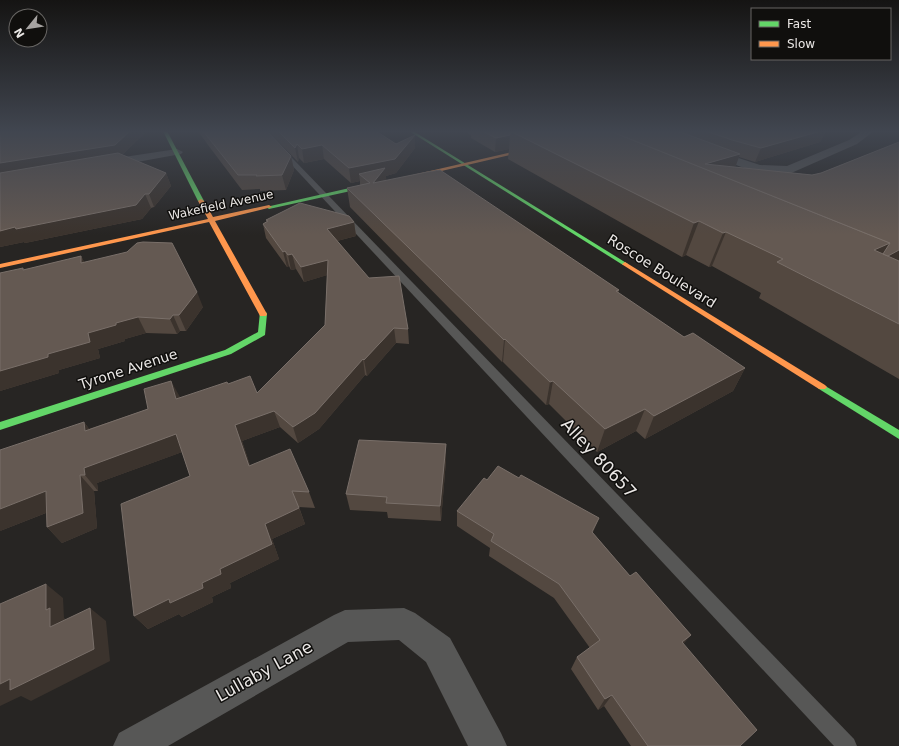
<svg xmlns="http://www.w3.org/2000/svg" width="899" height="746" viewBox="0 0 899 746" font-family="'DejaVu Sans',sans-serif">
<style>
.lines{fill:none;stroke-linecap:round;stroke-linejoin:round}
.lane{fill:#575756;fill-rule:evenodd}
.street{fill:#575756;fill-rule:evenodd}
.fast{fill:#63d668;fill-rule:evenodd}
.slow{fill:#ff974d;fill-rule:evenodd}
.wall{fill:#534840}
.shaded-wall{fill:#3b332d}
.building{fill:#645952;stroke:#796f69}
.labels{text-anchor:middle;stroke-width:3;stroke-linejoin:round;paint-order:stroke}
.far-street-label{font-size:12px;fill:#eae7e5;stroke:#100f0d}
.street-label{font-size:14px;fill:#eae7e5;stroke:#100f0d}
.near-street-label{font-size:17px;fill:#eae7e5;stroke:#100f0d}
</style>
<rect width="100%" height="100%" fill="#272523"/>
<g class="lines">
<!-- lane -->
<polygon class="lane" points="260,131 266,131 854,739 857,746 834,746"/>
<!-- street -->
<g class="street">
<polygon points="863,131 874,131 857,144 789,174 760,173 744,168 707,154 705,152 711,149 760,165 787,166 849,140"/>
<polygon points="177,149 183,152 181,154 104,168 100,166 98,164 100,162 104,160"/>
<polygon points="404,608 415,613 450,638 501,733 507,746 468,746 426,662 399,640 348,642 168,746 113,746 119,733 334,615 345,610"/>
</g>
<!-- fast -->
<g class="fast">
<polygon points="163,131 167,131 204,201 203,202 198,201"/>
<polygon points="409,131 413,131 628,264 627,265 623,265"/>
<polygon points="376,182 379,184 378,185 269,209 266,207"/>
<polygon points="260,312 266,312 267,314 265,335 231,354 0,430 0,422 225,350 258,332"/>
<polygon points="822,384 899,430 899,439 819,389 817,387"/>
</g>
<!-- slow -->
<g class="slow">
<polygon points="538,146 540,146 540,148 407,179 404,177"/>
<polygon points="201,199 204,201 213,217 269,205 272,207 215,221 267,314 266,316 260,316 259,314 209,222 0,268 0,264 208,219 198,201"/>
<polygon points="625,262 825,385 827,387 825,389 819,389 623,265 622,264"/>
</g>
</g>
<!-- wall -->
<g class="wall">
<polygon points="0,131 147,131 122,155 166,173 171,186 154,207 151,208 142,219 25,243 24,242 0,247"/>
<polygon points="198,131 267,131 291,156 294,170 286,190 260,191 260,189 242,190 208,145"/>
<polygon points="268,131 376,131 396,144 415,135 415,148 396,173 386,176 386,180 619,290 618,293 684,337 745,368 733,391 645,439 636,431 597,452 549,404 546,405 503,362 502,362 350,207 347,188 360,186 360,181 351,183 324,159 304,163 299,158 298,162"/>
<polygon points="464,131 826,131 820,142 755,162 739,157 735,167 812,175 821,173 899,142 899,379 759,298 761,293 712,266 709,267 686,255 682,257 508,159 509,149 495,152 471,138 471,135"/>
<polygon points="266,220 354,222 356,236 337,241 408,329 409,344 396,343 367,376 365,375 319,429 298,443 280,427 242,441 250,466 309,492 315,508 299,507 305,524 272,539 279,559 230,583 231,588 212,597 213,602 182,617 179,614 148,629 134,616 190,476 182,452 97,483 98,491 94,491 97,528 62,543 47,527 46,513 0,531 84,422 89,429 180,398 228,384 257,393 325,325 327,275 304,282 296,269 291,270 289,266 287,267 266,238 263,224 267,221"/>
<polygon points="81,256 84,262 203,307 186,331 180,331 177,334 146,333 125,339 125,341 98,349 100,358 59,370 59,373 0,391 0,273 24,270"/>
<polygon points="446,444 446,460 441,521 388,518 387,512 350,510 346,494"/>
<polygon points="457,511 593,533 630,576 691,635 683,644 740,746 631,746 604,706 598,710 571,669 577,657 590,648 554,598 489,556 490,548 457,526"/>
</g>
<!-- shaded-wall -->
<g class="shaded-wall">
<polygon points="130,131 147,131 120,157 0,176 0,163"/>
<polygon points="813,131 826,131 820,142 755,162 761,148"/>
<polygon points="415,135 415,148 396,173 386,176 387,186 373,183 359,174 360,181 351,183 349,168"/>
<polygon points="510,135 509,149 495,152 496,138"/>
<polygon points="297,144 299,158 298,162 295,148"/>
<polygon points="322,145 324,159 304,163 302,149"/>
<polygon points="740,154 735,168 705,164"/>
<polygon points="291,156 294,170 286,190 282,175"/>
<polygon points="166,173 171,186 154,207 149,194"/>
<polygon points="145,194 151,208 142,219 25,243 24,242 0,247 0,231"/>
<polygon points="699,221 686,255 682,257 694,223"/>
<polygon points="354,222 356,236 329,243 327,229"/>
<polygon points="726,232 712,266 709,267 723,233"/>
<polygon points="890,243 867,278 874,250"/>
<polygon points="899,250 899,262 888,256"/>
<polygon points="285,251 289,266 287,267 283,252"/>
<polygon points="292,254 296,269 291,270 288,255"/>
<polygon points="81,256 89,271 81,263"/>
<polygon points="328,260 331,274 304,282 301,267"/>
<polygon points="197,292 203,307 186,331 179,315"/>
<polygon points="173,315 180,331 177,334 170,319"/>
<polygon points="138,317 146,333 125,339 125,341 98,349 100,358 59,370 59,373 0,391 0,371 48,354 88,333 116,323"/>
<polygon points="394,328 396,343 367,376 364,360"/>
<polygon points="505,339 503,362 502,362 504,340"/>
<polygon points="363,359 365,375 319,429 298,443 293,427"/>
<polygon points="745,368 733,391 645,439 654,416"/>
<polygon points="171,381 180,397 184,415 176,399"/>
<polygon points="553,381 549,404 546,405 550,382"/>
<polygon points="645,409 636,431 597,452 605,429"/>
<polygon points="274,411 280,427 242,441 256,482 249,466 235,425"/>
<polygon points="84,422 96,438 85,431"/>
<polygon points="176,434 185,451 97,483 98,491 85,475 84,468"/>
<polygon points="446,444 446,460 441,521 440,506"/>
<polygon points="80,475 94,491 97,528 62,543 47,527"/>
<polygon points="46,491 61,507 0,531 0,509"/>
<polygon points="299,508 305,524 272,539 279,559 230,583 231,588 212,597 213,602 182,617 179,614 148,629 134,616 202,583 220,569 265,524"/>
<polygon points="599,518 593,533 592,532"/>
<polygon points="46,584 63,598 64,618 68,621 50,627 46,610"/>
<polygon points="90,608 106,621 110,661 31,701 21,696 0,706 0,684"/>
<polygon points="691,635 680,647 682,642"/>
<polygon points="612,695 604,706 598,710 605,699"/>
</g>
<!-- building -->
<g class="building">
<polygon points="0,131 130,131 115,145 0,163"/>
<polygon points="203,131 267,131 291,156 282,175 256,176 257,175 238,175"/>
<polygon points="278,131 376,131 396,144 415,135 395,159 349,168 322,145 302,149 297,144 295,148"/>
<polygon points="482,131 512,131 510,131 510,135 496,138"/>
<polygon points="510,131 610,131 890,243 874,250 899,261 899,324 777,262 783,259 726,232 723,233 699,221 694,223"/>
<polygon points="610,131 678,131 740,154 705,164 812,175 821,173 899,142 899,250 888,256 883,254 890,243"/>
<polygon points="706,131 821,131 761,148 732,140"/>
<polygon points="118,153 166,173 149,194 145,194 136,205 16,229 15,227 0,231 0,173"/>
<polygon points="385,168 373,183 427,172 440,170 619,290 616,291 684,337 693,333 745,368 654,416 645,409 605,429 553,381 550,382 505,339 504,340 347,188 370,183 359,174"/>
<polygon points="300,203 349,216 354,222 327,229 369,278 399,276 408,329 394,328 364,360 363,359 315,413 293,427 274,411 235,425 249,466 290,449 309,492 292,491 299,508 265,524 272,544 220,569 221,574 202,583 203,588 170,603 169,599 134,616 121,504 190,476 176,434 84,468 85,475 80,475 83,513 47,527 46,491 0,509 0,450 84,422 85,431 148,409 144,389 171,381 176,399 227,382 228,384 250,376 257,393 325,325 328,260 301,267 292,254 288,255 285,251 283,252 263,224 268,221 266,220"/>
<polygon points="143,242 172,243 197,292 179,315 173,315 170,319 138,317 116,323 116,325 88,333 90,342 48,354 48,357 0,371 0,273 23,268 23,270 81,256 81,263 127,252 137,243"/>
<polygon points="359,440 446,444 440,506 386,503 387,497 346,494"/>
<polygon points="498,466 519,478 521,475 599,518 592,532 630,576 636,572 691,635 682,642 757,730 740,746 648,746 612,695 605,699 577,657 600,640 559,584 491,541 494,534 457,511 484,478 487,480"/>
<polygon points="46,584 46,610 50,608 50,627 90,608 94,649 10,690 10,679 0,684 0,604"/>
</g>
<!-- sky -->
<linearGradient id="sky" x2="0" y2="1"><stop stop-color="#151413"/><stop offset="0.56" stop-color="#414650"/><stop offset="1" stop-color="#414650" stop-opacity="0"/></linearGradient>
<rect width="899" height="235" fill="url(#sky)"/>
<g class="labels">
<!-- far-street labels -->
<g class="far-street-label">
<text transform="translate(221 205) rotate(-12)" y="4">Wakefield Avenue</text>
</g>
<!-- street labels -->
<g class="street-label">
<text transform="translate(662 271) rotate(32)" y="5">Roscoe Boulevard</text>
<text transform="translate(128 369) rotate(-18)" y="5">Tyrone Avenue</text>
</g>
<!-- near-street labels -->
<g class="near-street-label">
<text transform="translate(599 458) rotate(47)" y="6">Alley 80657</text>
<text transform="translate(264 671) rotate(-29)" y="6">Lullaby Lane</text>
</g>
</g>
<!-- legend -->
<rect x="751" y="8" width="140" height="52" fill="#100f0d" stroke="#676563"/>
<rect x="759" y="21" width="20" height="6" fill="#63d668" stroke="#676563"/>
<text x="787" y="28" font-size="12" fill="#eae7e5">Fast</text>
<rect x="759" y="41" width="20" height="6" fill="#ff974d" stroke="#676563"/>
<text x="787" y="48" font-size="12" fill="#eae7e5">Slow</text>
<!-- north arrow -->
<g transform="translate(28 28) rotate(240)"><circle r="19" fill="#100f0d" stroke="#676563"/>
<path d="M0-3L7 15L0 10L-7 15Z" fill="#a6a3a1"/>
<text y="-6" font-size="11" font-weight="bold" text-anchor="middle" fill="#eae7e5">N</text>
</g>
</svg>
